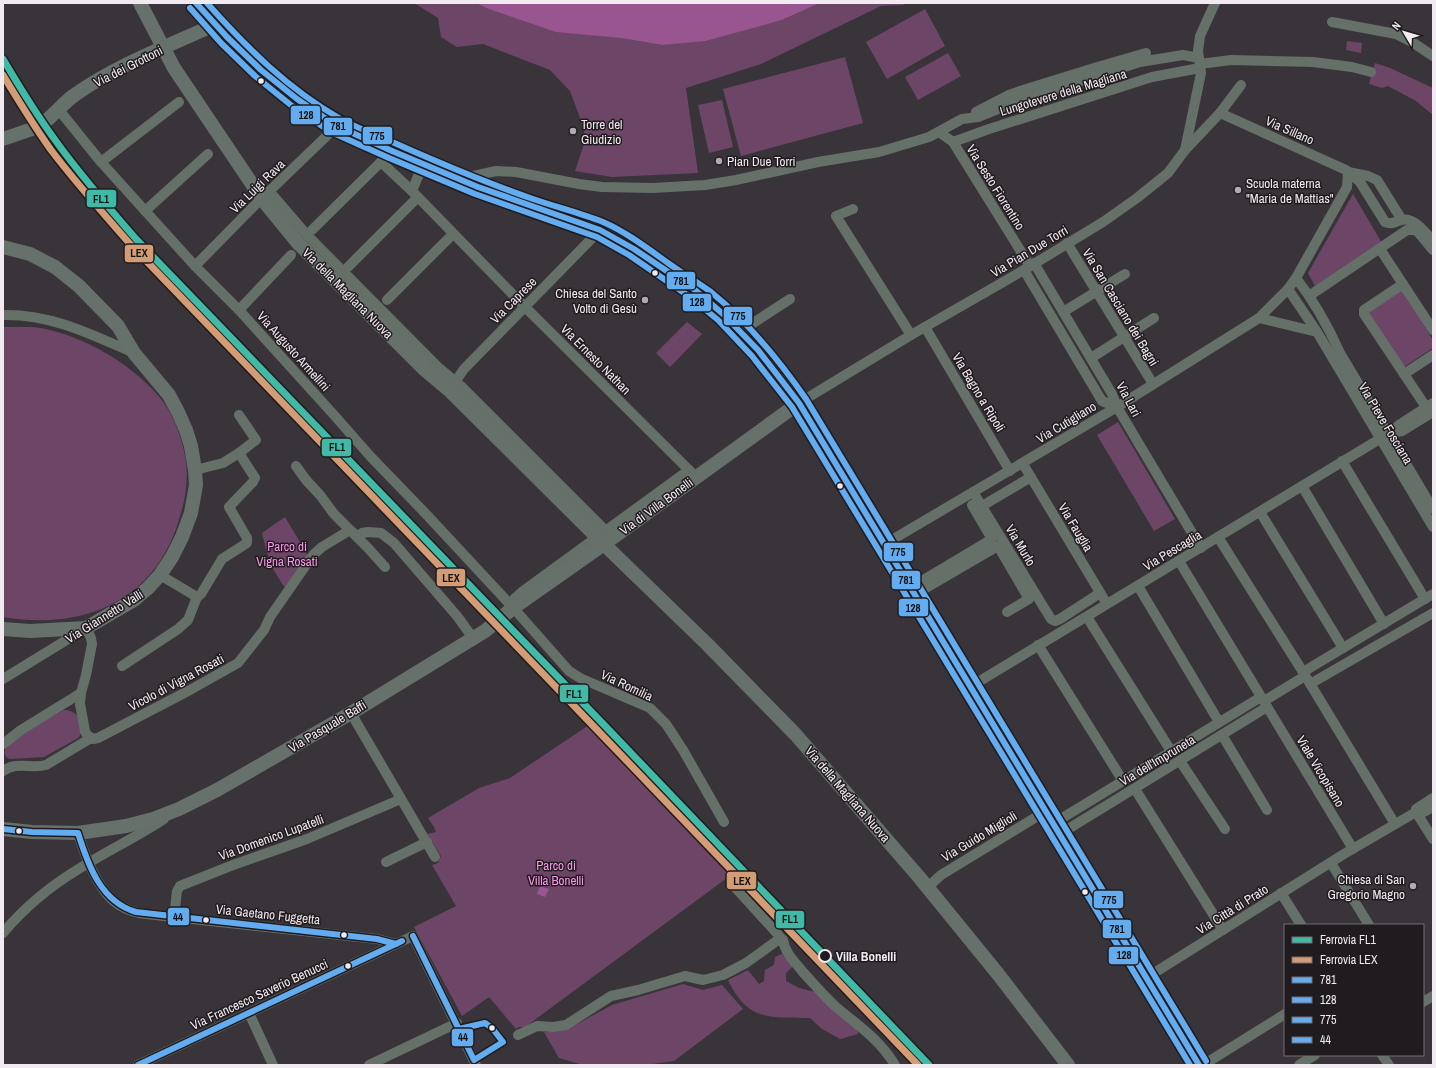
<svg xmlns="http://www.w3.org/2000/svg" width="1436" height="1068" viewBox="0 0 1436 1068" font-family="'Archivo Narrow',sans-serif">
<style>
.green{fill:#6d4667}
.water{fill:#99558f}
.lines{fill:none;stroke-linecap:round;stroke-linejoin:round}
.street{stroke:#657069;stroke-width:10}
.secondary{stroke:#67716b;stroke-width:14}
.bus-1-casing{stroke:#201b1f;stroke-width:9}
.bus-2-casing{stroke:#201b1f;stroke-width:9}
.bus-3-casing{stroke:#201b1f;stroke-width:9}
.bus-4-casing{stroke:#201b1f;stroke-width:9}
.bus-1{stroke:#63acef;stroke-width:6}
.bus-2{stroke:#63acef;stroke-width:6}
.bus-3{stroke:#63acef;stroke-width:6}
.bus-4{stroke:#63acef;stroke-width:6}
.rail-1-casing{stroke:#201b1f;stroke-width:10}
.rail-2-casing{stroke:#201b1f;stroke-width:10}
.rail-1{stroke:#40baa6;stroke-width:7}
.rail-2{stroke:#d39c74;stroke-width:7}
.bus-dot{fill:#f1eaf0;stroke:#201b1f;stroke-width:1.5}
.poi-dot{fill:#b1aab0;stroke:#201b1f;stroke-width:1.5}
.stop-dot{fill:#201b1f;stroke:#f1eaf0;stroke-width:2}
.labels{text-anchor:middle;stroke-width:3;stroke-linejoin:round;paint-order:stroke}
.street-label{font-size:13px;fill:#f1eaf0;stroke:#201b1f}
.poi-label{font-size:13px;fill:#f1eaf0;stroke:#201b1f;text-anchor:start}
.park-label{font-size:13px;fill:#fc97ec;stroke:#201b1f}
.stop-label{font-size:13px;font-weight:bold;fill:#f1eaf0;stroke:#201b1f;text-anchor:start}
.line-badge{stroke:#201b1f;stroke-width:1.5}
.pale-badge-label{font-size:11px;text-anchor:middle;font-weight:bold;fill:#111}
</style>
<rect width="100%" height="100%" fill="#393439"/>
<!-- green -->
<g class="green">
<polygon points="414,3 476,3 486,8 621,38 662,45 782,20 820,3 907,3 903,5 881,6 761,64 686,88 698,173 612,177 575,171 586,138 579,115 570,91 550,70 483,44 457,47 441,37 438,18"/>
<polygon points="925,9 945,46 887,79 866,42"/>
<polygon points="1347,41 1362,43 1361,53 1346,50"/>
<polygon points="948,53 961,76 918,100 905,77"/>
<polygon points="845,57 863,123 741,156 723,89"/>
<polygon points="1375,63 1390,68 1433,88 1433,115 1416,101 1388,86 1382,88 1369,84"/>
<polygon points="722,100 733,147 709,153 698,105"/>
<polygon points="1353,194 1382,243 1315,286 1308,273"/>
<polygon points="1402,290 1433,340 1433,348 1402,368 1367,312"/>
<polygon points="687,322 702,334 670,367 656,353"/>
<path d="M3,327C13,327 23,327 33,327C79,332 137,366 164,403C174,418 182,438 185,456C189,476 186,497 180,516C157,600 85,631 3,617Z"/>
<polygon points="1118,422 1175,519 1154,531 1097,435"/>
<polygon points="285,517 308,556 285,587 283,585 270,564 271,561 267,553 262,533"/>
<path d="M64,710C78,709 88,728 78,738L44,757L10,759C4,757 3,752 7,746C14,737 51,717 64,710Z"/>
<polygon points="589,725 731,875 525,1027 519,1027 516,1029 489,997 462,1016 414,927 456,906 432,865 438,863 441,856 427,834 436,832 434,827 428,818 479,788 510,778"/>
<path d="M782,954L793,966L786,973V981L799,988L815,992L859,1028L858,1034L840,1039L822,1029L810,1018C770,1017 748,1022 728,980L748,970L759,984L764,981L765,970L774,965L775,957Z"/>
<polygon points="683,984 703,990 722,985 743,1009 674,1061 645,1065 583,1065 559,1058 544,1032 566,1030 612,1005"/>
</g>
<!-- water -->
<g class="water">
<polygon points="476,3 820,3 782,20 705,41 662,45 621,38 556,32 486,8"/>
<polygon points="540,886 549,889 545,897 537,894"/>
</g>
<g class="lines">
<!-- street -->
<g class="street">
<polyline points="1332,22 1396,34 1412,42 1433,56"/>
<polyline points="1200,64 1231,60 1313,62 1352,67 1371,72"/>
<polyline points="59,110 101,162 195,266 239,310 334,415 370,456 426,514 517,612 569,671 580,678 650,708 666,724 683,750 724,822"/>
<polyline points="976,112 1009,95 1020,91 1094,68 1146,53"/>
<path d="M1220,113L1346,170L1360,182L1385,222C1391,225 1395,222 1401,220C1414,217 1425,232 1433,241"/>
<polyline points="939,132 953,142 1030,266"/>
<polyline points="953,142 989,129 1152,77 1200,68"/>
<polyline points="1185,150 1201,73 1198,51 1200,36 1215,3"/>
<polyline points="101,162 179,102"/>
<polyline points="381,162 412,191 525,307 696,477"/>
<polyline points="1348,172 1368,176 1377,180 1402,220"/>
<polyline points="460,179 496,171 516,172 579,184 602,187 653,188 705,185 736,180 818,162 879,152 929,137 962,119 978,117 1010,104 1140,62 1183,55 1199,58"/>
<polyline points="412,191 423,164"/>
<polyline points="270,192 307,235 438,367 461,386 606,531 604,544"/>
<polyline points="853,209 836,216 911,335"/>
<polyline points="145,211 208,154"/>
<polyline points="312,230 392,151"/>
<polyline points="1067,243 1153,384"/>
<polyline points="1380,249 1433,330"/>
<polyline points="1034,263 1112,394 1117,407 1201,548"/>
<polyline points="195,266 254,206 337,126"/>
<polyline points="348,267 417,198"/>
<polyline points="1024,270 1102,401 1117,407"/>
<path d="M1296,278C1314,301 1328,326 1340,353L1433,509"/>
<polyline points="1403,284 1364,310 1364,314 1426,407"/>
<polyline points="1288,289 1317,332 1433,527"/>
<polyline points="1309,296 1407,230 1414,230 1418,232 1433,250"/>
<polyline points="387,300 453,234"/>
<polyline points="239,310 291,255"/>
<polyline points="1063,312 1125,274"/>
<path d="M3,315C51,314 91,334 134,353"/>
<polyline points="1259,318 1317,332"/>
<polyline points="925,327 1010,471"/>
<polyline points="741,331 790,299"/>
<polyline points="1091,358 1154,318"/>
<polyline points="1404,374 1433,355"/>
<polyline points="453,385 464,369 600,230"/>
<polyline points="799,403 911,335 1024,270 1103,222 1137,198 1168,173 1185,150 1220,113 1241,85"/>
<polyline points="1390,433 1402,431 1433,412"/>
<polyline points="1342,461 1425,599"/>
<polyline points="1023,464 1104,599"/>
<polyline points="296,466 306,480 320,495 334,514 368,548 385,567"/>
<polyline points="195,470 223,463 239,453"/>
<polyline points="1302,486 1384,624"/>
<polyline points="973,492 1051,619 1055,621 1060,619 1100,593"/>
<polyline points="982,506 1031,477"/>
<polyline points="1260,512 1343,648"/>
<polyline points="362,533 368,532 381,533 394,543 457,616 473,638"/>
<polyline points="1218,537 1303,672 1395,824"/>
<polyline points="885,544 1117,407 1259,318 1288,289 1296,278 1347,187 1348,172"/>
<polyline points="1179,561 1353,849"/>
<polyline points="1138,586 1219,722"/>
<polyline points="910,588 992,539 972,505"/>
<polyline points="914,595 998,546 1029,599 1007,612"/>
<polyline points="197,597 201,594 222,559 247,543 247,538 229,507 253,482 255,478 239,453 256,440 239,415"/>
<polyline points="513,608 514,599 523,591 689,470"/>
<polyline points="1087,617 1171,751"/>
<polyline points="1038,645 1123,781"/>
<polyline points="122,666 178,629 188,620 197,597 160,575"/>
<polyline points="1303,672 1433,594"/>
<polyline points="3,679 86,628 91,638 92,644 86,675 81,693 80,704 85,731 87,735 93,739 98,738 190,690 238,663 264,630 270,617 313,555 322,547 350,530 356,535"/>
<polyline points="1310,684 1433,613"/>
<path d="M970,687C1109,603 1249,518 1388,434L1399,425L1433,403"/>
<polyline points="1264,701 1305,676"/>
<polyline points="351,713 435,857"/>
<polyline points="1222,735 1267,810"/>
<polyline points="3,744 21,730 81,693"/>
<polyline points="1180,761 1225,829"/>
<path d="M3,771C16,761 32,769 46,765L91,738"/>
<polyline points="1135,789 1223,930"/>
<polyline points="1416,812 1433,839"/>
<polyline points="1416,812 1416,809 1433,798"/>
<polyline points="1416,812 1424,812 1433,807"/>
<polyline points="1054,823 1261,697"/>
<path d="M78,833C85,856 98,892 119,905C127,910 137,913 146,914L377,939L396,944"/>
<polyline points="1060,834 1267,707"/>
<polyline points="386,862 427,842"/>
<polyline points="1331,863 1369,925"/>
<path d="M732,884L783,940C785,953 794,961 802,971C813,983 824,996 836,1007C858,1025 880,1040 895,1065"/>
<polyline points="928,887 941,875 1046,811"/>
<polyline points="1281,893 1301,925"/>
<polyline points="174,917 177,891 180,886 233,865 307,839 401,799"/>
<path d="M3,933C24,908 49,887 77,870C105,852 135,838 164,819"/>
<polyline points="1146,978 1344,854 1416,812"/>
<polyline points="1423,1002 1433,996"/>
<polyline points="249,1013 273,1065"/>
<polyline points="518,1035 537,1026 553,1027 566,1025 611,996 638,990 685,976 703,980 723,975 746,963 778,940 783,940"/>
<polyline points="1382,1055 1389,1065"/>
<polyline points="138,1065 413,936 476,1065"/>
<polyline points="369,1065 457,1023"/>
<polyline points="1203,1065 1285,1014"/>
<polyline points="1299,1065 1315,1055"/>
</g>
<!-- secondary -->
<g class="secondary">
<polyline points="140,3 174,68 262,199 298,243 425,370 450,391 611,551 708,645 796,735 919,877 998,974 1068,1065"/>
<path d="M196,3C236,49 282,94 335,125C353,135 373,142 392,151C438,171 483,190 530,206C553,214 577,221 600,230C623,240 645,256 666,271C681,281 697,291 711,303C743,330 776,369 799,403L964,678L1060,834L1199,1065"/>
<path d="M47,120C57,112 65,101 76,94C119,64 169,46 216,24"/>
<polyline points="3,139 35,128"/>
<polyline points="3,247 30,254 55,267 79,286 118,326 134,353 169,395 178,412 186,430 191,446 195,470 196,485 191,513 182,537 172,557 160,575 148,588 134,600 86,628 30,631 3,629"/>
<polyline points="3,829 32,832 78,833 126,826 153,819 179,809 217,790 351,713 485,631 513,608 604,544 799,403"/>
</g>
<defs>
<polyline id="bus-1" points="196,3 227,37 261,70 297,99 335,125 392,151 478,187 600,230 634,249 695,290 723,314 758,350 799,403 1199,1065"/>
<polyline id="bus-2" points="190,8 221,43 255,76 292,106 331,132 389,158 475,194 597,237 629,255 690,297 718,320 752,356 792,407 1190,1065"/>
<path id="bus-3" d="M207,3C246,47 288,89 339,118C355,127 373,134 390,141C437,162 484,182 533,199C556,207 580,213 603,222C626,232 647,248 668,263C682,273 697,282 711,292C748,322 779,360 806,399L1206,1061"/>
<g id="bus-4">
<path d="M3,829L32,832L78,833C88,865 101,902 136,912L377,939L396,944"/>
<polyline points="413,936 474,1060 503,1042 492,1028 485,1023 459,1029"/>
<polyline points="138,1065 402,941"/>
</g>
</defs>
<!-- bus-1 casing -->
<use href="#bus-1" class="bus-1-casing"/>
<!-- bus-2 casing -->
<use href="#bus-2" class="bus-2-casing"/>
<!-- bus-3 casing -->
<use href="#bus-3" class="bus-3-casing"/>
<!-- bus-4 casing -->
<use href="#bus-4" class="bus-4-casing"/>
<!-- bus-1 -->
<use href="#bus-1" class="bus-1"/>
<!-- bus-2 -->
<use href="#bus-2" class="bus-2"/>
<!-- bus-3 -->
<use href="#bus-3" class="bus-3"/>
<!-- bus-4 -->
<use href="#bus-4" class="bus-4"/>
<defs>
<path id="rail-1" d="M3,59C20,88 38,117 58,144C82,177 109,208 136,239L608,729L929,1065"/>
<path id="rail-2" d="M3,75C18,100 34,126 51,150C76,183 103,213 130,244L602,735L918,1065"/>
</defs>
<!-- rail-1 casing -->
<use href="#rail-1" class="rail-1-casing"/>
<!-- rail-2 casing -->
<use href="#rail-2" class="rail-2-casing"/>
<!-- rail-1 -->
<use href="#rail-1" class="rail-1"/>
<!-- rail-2 -->
<use href="#rail-2" class="rail-2"/>
</g>
<!-- markers -->
<g class="bus-dot">
<circle cx="261" cy="81" r="3.5"/>
<circle cx="655" cy="273" r="3.5"/>
<circle cx="840" cy="486" r="3.5"/>
<circle cx="19" cy="831" r="3.5"/>
<circle cx="1085" cy="892" r="3.5"/>
<circle cx="206" cy="920" r="3.5"/>
<circle cx="344" cy="935" r="3.5"/>
<circle cx="348" cy="966" r="3.5"/>
<circle cx="492" cy="1028" r="3.5"/>
</g>
<g class="poi-dot">
<circle cx="573" cy="131" r="4"/>
<circle cx="719" cy="161" r="4"/>
<circle cx="1238" cy="190" r="4"/>
<circle cx="645" cy="300" r="4"/>
<circle cx="1413" cy="886" r="4"/>
</g>
<circle class="stop-dot" cx="825" cy="956" r="6"/>
<g class="labels">
<!-- street labels -->
<g class="street-label">
<text transform="translate(128 66) rotate(-27)" y="5">Via dei Grottoni</text>
<text transform="translate(1063 92) rotate(-17)" y="5">Lungotevere della Magliana</text>
<text transform="translate(1290 130) rotate(24)" y="5">Via Sillano</text>
<text transform="translate(257 186) rotate(-44)" y="5">Via Luigi Rava</text>
<text transform="translate(996 187) rotate(58)" y="5">Via Sesto Fiorentino</text>
<text transform="translate(1029 251) rotate(-31)" y="5">Via Pian Due Torri</text>
<text transform="translate(348 293) rotate(45)" y="5">Via della Magliana Nuova</text>
<text transform="translate(513 300) rotate(-45)" y="5">Via Caprese</text>
<text transform="translate(1121 307) rotate(59)" y="5">Via San Casciano dei Bagni</text>
<text transform="translate(294 351) rotate(48)" y="5">Via Augusto Armellini</text>
<text transform="translate(596 359) rotate(45)" y="5">Via Ernesto Nathan</text>
<text transform="translate(979 392) rotate(59)" y="5">Via Bagno a Ripoli</text>
<text transform="translate(1129 399) rotate(62)" y="5">Via Lari</text>
<text transform="translate(1066 422) rotate(-31)" y="5">Via Cutigliano</text>
<text transform="translate(1386 423) rotate(59)" y="5">Via Pieve Fosciana</text>
<text transform="translate(656 506) rotate(-36)" y="5">Via di Villa Bonelli</text>
<text transform="translate(1076 527) rotate(59)" y="5">Via Fauglia</text>
<text transform="translate(1021 545) rotate(59)" y="5">Via Murlo</text>
<text transform="translate(1172 550) rotate(-31)" y="5">Via Pescaglia</text>
<text transform="translate(104 616) rotate(-32)" y="5">Via Giannetto Valli</text>
<text transform="translate(176 682) rotate(-28)" y="5">Vicolo di Vigna Rosati</text>
<text transform="translate(627 685) rotate(25)" y="5">Via Romilia</text>
<text transform="translate(327 726) rotate(-31)" y="5">Via Pasquale Baffi</text>
<text transform="translate(1157 760) rotate(-31)" y="5">Via dell'Impruneta</text>
<text transform="translate(1321 771) rotate(59)" y="5">Viale Vicopisano</text>
<text transform="translate(848 794) rotate(49)" y="5">Via della Magliana Nuova</text>
<text transform="translate(979 836) rotate(-31)" y="5">Via Guido Miglioli</text>
<text transform="translate(271 837) rotate(-20)" y="5">Via Domenico Lupatelli</text>
<text transform="translate(1232 909) rotate(-32)" y="5">Via Città di Prato</text>
<text transform="translate(268 914) rotate(6)" y="5">Via Gaetano Fuggetta</text>
<text transform="translate(259 994) rotate(-25)" y="5">Via Francesco Saverio Benucci</text>
</g>
<!-- poi labels -->
<g class="poi-label">
<text x="581" y="129">Torre del<tspan x="581" dy="15">Giudizio</tspan></text>
<text x="727" y="166">Pian Due Torri</text>
<text x="1246" y="188">Scuola materna<tspan x="1246" dy="15">"Maria de Mattias"</tspan></text>
<text x="637" y="298" text-anchor="end">Chiesa del Santo<tspan x="637" dy="15">Volto di Gesù</tspan></text>
<text x="1405" y="884" text-anchor="end">Chiesa di San<tspan x="1405" dy="15">Gregorio Magno</tspan></text>
</g>
<!-- park labels -->
<g class="park-label">
<text x="287" y="551">Parco di<tspan x="287" dy="15">Vigna Rosati</tspan></text>
<text x="556" y="870">Parco di<tspan x="556" dy="15">Villa Bonelli</tspan></text>
</g>
<!-- stop labels -->
<g class="stop-label">
<text x="836" y="961">Villa Bonelli</text>
</g>
</g>
<g class="line-badge">
<rect x="290" y="105" width="31" height="20" rx="4" fill="#63acef"/>
<rect x="323" y="117" width="30" height="19" rx="4" fill="#63acef"/>
<rect x="362" y="126" width="31" height="19" rx="4" fill="#63acef"/>
<rect x="86" y="189" width="31" height="19" rx="4" fill="#40baa6"/>
<rect x="124" y="244" width="30" height="19" rx="4" fill="#d39c74"/>
<rect x="666" y="271" width="30" height="19" rx="4" fill="#63acef"/>
<rect x="682" y="293" width="30" height="19" rx="4" fill="#63acef"/>
<rect x="723" y="306" width="30" height="20" rx="4" fill="#63acef"/>
<rect x="321" y="438" width="31" height="19" rx="4" fill="#40baa6"/>
<rect x="883" y="542" width="31" height="20" rx="4" fill="#63acef"/>
<rect x="436" y="568" width="30" height="19" rx="4" fill="#d39c74"/>
<rect x="891" y="570" width="30" height="20" rx="4" fill="#63acef"/>
<rect x="898" y="598" width="31" height="19" rx="4" fill="#63acef"/>
<rect x="559" y="684" width="30" height="19" rx="4" fill="#40baa6"/>
<rect x="726" y="871" width="31" height="19" rx="4" fill="#d39c74"/>
<rect x="1093" y="890" width="31" height="19" rx="4" fill="#63acef"/>
<rect x="167" y="907" width="23" height="19" rx="4" fill="#63acef"/>
<rect x="775" y="910" width="30" height="19" rx="4" fill="#40baa6"/>
<rect x="1102" y="919" width="30" height="20" rx="4" fill="#63acef"/>
<rect x="1108" y="946" width="31" height="19" rx="4" fill="#63acef"/>
<rect x="451" y="1028" width="23" height="19" rx="4" fill="#63acef"/>
</g>
<g class="pale-badge-label">
<text x="306" y="119">128</text>
<text x="338" y="130">781</text>
<text x="377" y="140">775</text>
<text x="101" y="203">FL1</text>
<text x="139" y="257">LEX</text>
<text x="681" y="285">781</text>
<text x="697" y="306">128</text>
<text x="738" y="320">775</text>
<text x="337" y="451">FL1</text>
<text x="898" y="556">775</text>
<text x="451" y="582">LEX</text>
<text x="906" y="584">781</text>
<text x="913" y="612">128</text>
<text x="574" y="698">FL1</text>
<text x="742" y="885">LEX</text>
<text x="1109" y="904">775</text>
<text x="178" y="921">44</text>
<text x="790" y="923">FL1</text>
<text x="1117" y="933">781</text>
<text x="1124" y="959">128</text>
<text x="463" y="1041">44</text>
</g>
<!-- border -->
<rect width="1436" height="1068" fill="none" stroke="#f1eaf0" stroke-width="8"/>
<!-- legend -->
<rect x="1284" y="924" width="140" height="132" fill="#201b1f" stroke="#746e73"/>
<rect x="1292" y="937" width="20" height="6" fill="#40baa6" stroke="#746e73"/>
<text x="1320" y="944" font-size="12" fill="#f1eaf0">Ferrovia FL1</text>
<rect x="1292" y="957" width="20" height="6" fill="#d39c74" stroke="#746e73"/>
<text x="1320" y="964" font-size="12" fill="#f1eaf0">Ferrovia LEX</text>
<rect x="1292" y="977" width="20" height="6" fill="#63acef" stroke="#746e73"/>
<text x="1320" y="984" font-size="12" fill="#f1eaf0">781</text>
<rect x="1292" y="997" width="20" height="6" fill="#63acef" stroke="#746e73"/>
<text x="1320" y="1004" font-size="12" fill="#f1eaf0">128</text>
<rect x="1292" y="1017" width="20" height="6" fill="#63acef" stroke="#746e73"/>
<text x="1320" y="1024" font-size="12" fill="#f1eaf0">775</text>
<rect x="1292" y="1037" width="20" height="6" fill="#63acef" stroke="#746e73"/>
<text x="1320" y="1044" font-size="12" fill="#f1eaf0">44</text>
<!-- north arrow -->
<g transform="translate(1404 32) rotate(308)" stroke="#201b1f" stroke-width="3" paint-order="stroke">
<path d="M0-3L7 15L0 10L-7 15Z" fill="#f1eaf0"/>
<text y="-6" font-size="11" font-weight="bold" text-anchor="middle" fill="#f1eaf0">N</text>
</g>
</svg>
